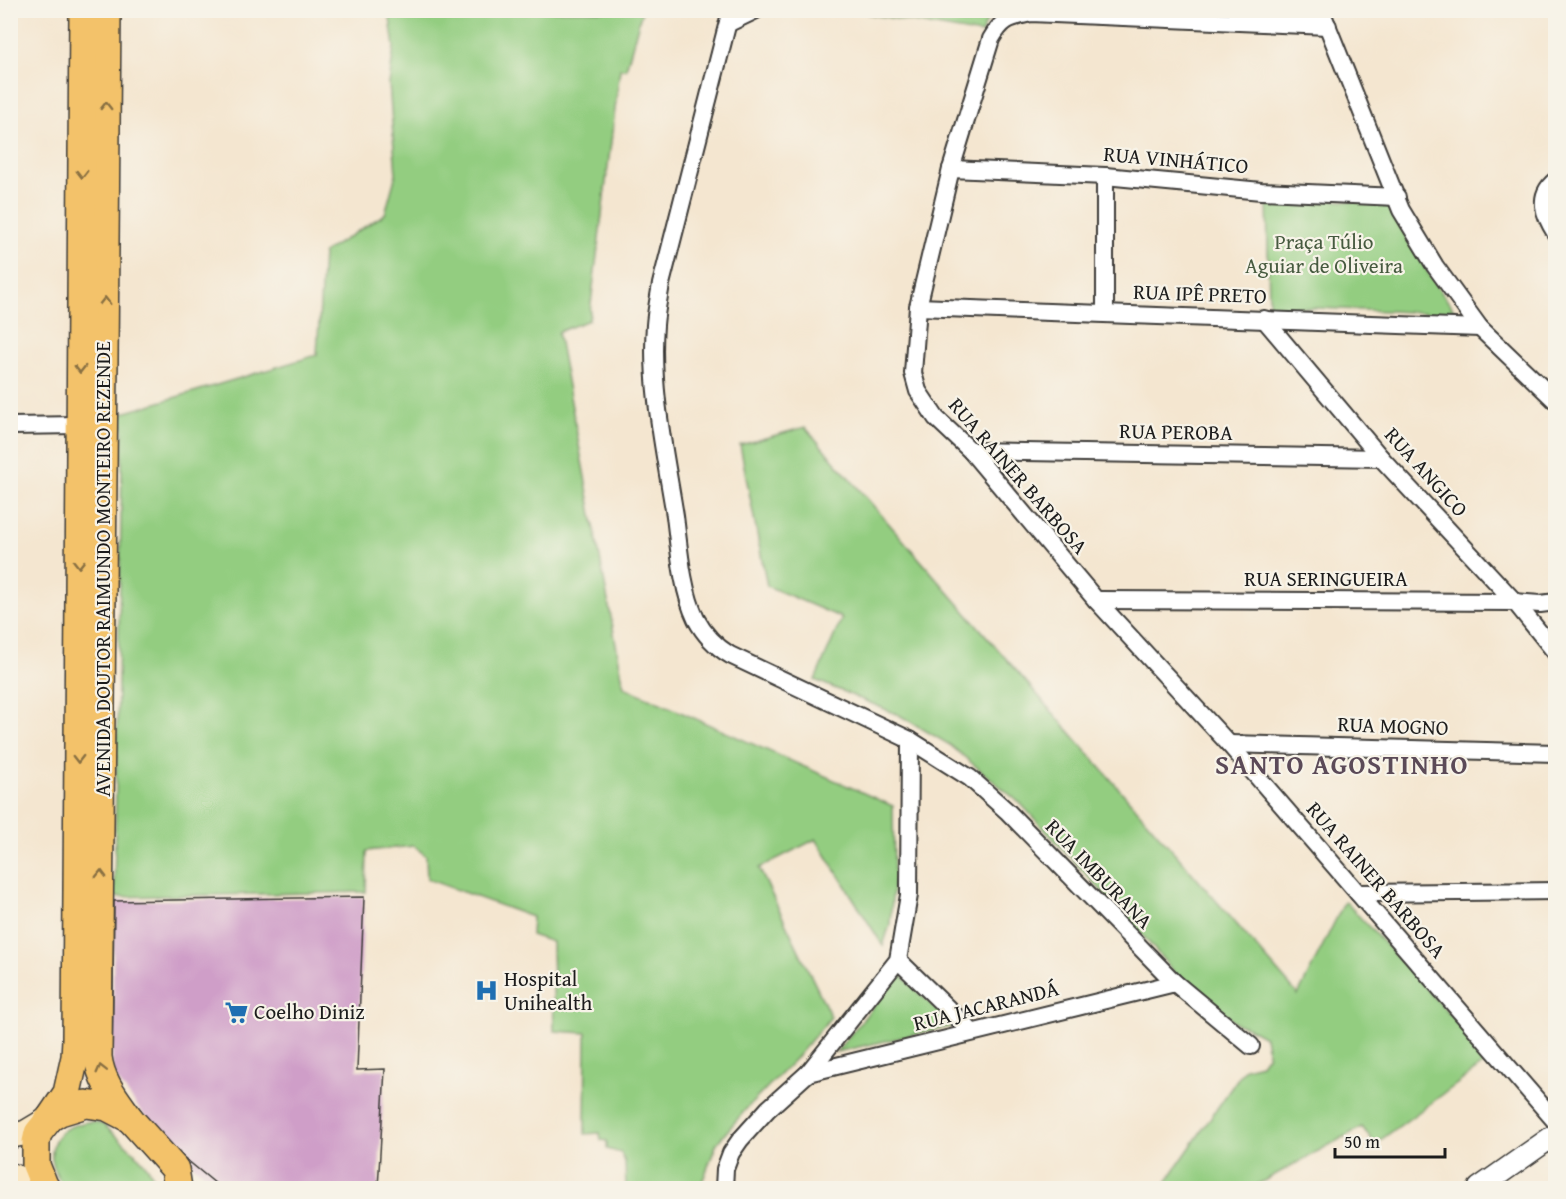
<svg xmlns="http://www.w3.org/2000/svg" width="1566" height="1199" viewBox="0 0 1566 1199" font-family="'Gentium Book Plus',serif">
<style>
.green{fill:#93cd80;stroke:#58744e;stroke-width:1.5}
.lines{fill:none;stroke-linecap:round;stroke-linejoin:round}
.stream{stroke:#6bb2e2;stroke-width:4.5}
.building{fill:#cf9ec8}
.minor-casing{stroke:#3c3a37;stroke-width:20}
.tertiary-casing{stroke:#3c3a37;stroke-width:24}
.secondary-casing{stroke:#3c3a37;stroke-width:27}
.primary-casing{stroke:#3c3a37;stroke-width:30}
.minor{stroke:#fff;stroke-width:16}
.tertiary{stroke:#fff;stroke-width:21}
.secondary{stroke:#fae7c3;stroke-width:24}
.primary{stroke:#f3c26a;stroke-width:27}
.oneway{stroke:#886f43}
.labels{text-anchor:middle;stroke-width:4.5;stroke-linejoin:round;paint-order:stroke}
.street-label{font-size:21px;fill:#1c1c1c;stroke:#f7f3e8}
.park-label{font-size:21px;fill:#465a3f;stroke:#f7f3e8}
.poi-label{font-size:21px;fill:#1c1c1c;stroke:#f7f3e8;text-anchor:start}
.district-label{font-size:27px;font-weight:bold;letter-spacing:1.5px;fill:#5b4a58;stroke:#f7f3e8}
</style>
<rect width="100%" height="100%" fill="#f7f3e8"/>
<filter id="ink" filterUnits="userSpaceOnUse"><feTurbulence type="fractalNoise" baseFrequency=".0167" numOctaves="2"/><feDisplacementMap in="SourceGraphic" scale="12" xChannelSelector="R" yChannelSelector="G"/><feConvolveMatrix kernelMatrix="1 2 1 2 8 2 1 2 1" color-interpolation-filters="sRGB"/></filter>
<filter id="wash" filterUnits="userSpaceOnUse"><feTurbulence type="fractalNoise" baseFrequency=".008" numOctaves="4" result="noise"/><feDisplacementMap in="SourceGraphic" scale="24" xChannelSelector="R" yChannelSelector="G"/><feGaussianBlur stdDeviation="1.35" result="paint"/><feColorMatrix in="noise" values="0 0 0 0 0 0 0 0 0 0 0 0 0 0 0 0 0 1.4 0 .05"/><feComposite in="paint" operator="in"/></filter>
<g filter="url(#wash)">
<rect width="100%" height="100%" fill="#f4e6d0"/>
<!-- green -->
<g class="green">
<polygon points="869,10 997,10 997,11 987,21 981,34 868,14"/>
<polygon points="389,11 642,11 626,69 620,69 589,320 558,332 624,687 893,806 894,875 890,924 883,946 816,839 759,868 831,1017 796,1058 747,1108 717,1143 701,1185 702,1188 626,1188 625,1162 621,1153 607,1149 607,1141 601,1140 600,1133 585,1134 586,1033 554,1031 552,942 531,935 532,917 427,879 426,856 414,846 367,851 366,892 114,897 123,413 317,355 323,253 385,214 396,174 389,84 394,47"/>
<path d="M1267,196L1389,204C1409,244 1430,278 1457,314L1269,306Z"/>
<polygon points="805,427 1298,995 1345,901 1491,1059 1375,1144 1362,1127 1251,1188 1162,1188 1245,1068 1261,1064 1268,1054 1265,1037 1247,1027 1237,1024 1179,978 1144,937 1021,804 950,745 899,715 815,680 842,618 767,586 740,445"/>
<polygon points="900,974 953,1026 836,1052"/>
<path d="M87,1122H95L104,1125C121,1141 154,1165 157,1188H68C64,1185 61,1181 58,1178C55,1172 53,1165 52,1159C50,1135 65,1126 87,1122Z"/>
</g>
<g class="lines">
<!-- stream -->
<polyline class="stream" points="1541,1188 1556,1178"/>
</g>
<g id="blocks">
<!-- building -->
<polygon class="building" points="364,897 357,1070 385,1069 378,1188 221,1188 164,1141 112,1073 114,901"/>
</g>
</g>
<g filter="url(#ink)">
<use href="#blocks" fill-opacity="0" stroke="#3c3a37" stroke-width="1.5"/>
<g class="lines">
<defs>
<g id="minor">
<polyline points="1321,10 1401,210 1435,266 1480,328 1556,401"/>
<polyline points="729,23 756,10"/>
<path d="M1328,26L1031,13C1009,18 1003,18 991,39L951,169L918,307L913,373L918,391L936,418L971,451L1096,600L1229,744L1556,1122"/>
<polyline points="951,169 1105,176 1261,191 1397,197"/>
<path d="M1556,180C1536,196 1544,215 1556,234"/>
<polyline points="918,307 1480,328"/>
<polyline points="1105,313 1105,176"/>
<polyline points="1264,319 1381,458 1515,602 1556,653"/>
<polyline points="10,426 80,425"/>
<polyline points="971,451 1381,458"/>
<polyline points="1096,600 1515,602 1540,604 1556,602"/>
<polyline points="910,740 970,778 1007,811 1175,983 1251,1046"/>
<polyline points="1229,744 1556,753"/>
<polyline points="1358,893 1556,891"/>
<polyline points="898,960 972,1032"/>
<polyline points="808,1073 1175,983"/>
<path d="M724,1188L725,1169L731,1153L740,1140L768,1109L808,1073L898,960L909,895L910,740L730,655C715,646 704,634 696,619C682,590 679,548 675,516C665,453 650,388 655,325C656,311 659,297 661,284L731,10"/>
</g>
<polyline id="tertiary" points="1479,1188 1556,1134"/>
<g id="secondary">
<polyline points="10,1136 25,1133 50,1118"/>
<polyline points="10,1175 35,1185 41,1188"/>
</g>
<g id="primary">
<path d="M107,10L98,1057C101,1082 116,1099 130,1119"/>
<polyline points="50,1118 67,1093 75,1057 76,1039 83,10"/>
<polyline points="46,1188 44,1185 36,1165 36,1142 38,1133 50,1118 60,1112 86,1104 107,1107 130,1119 175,1169 178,1188"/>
</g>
</defs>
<!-- minor casing -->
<use href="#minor" class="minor-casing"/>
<!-- tertiary casing -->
<use href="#tertiary" class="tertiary-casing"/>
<!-- secondary casing -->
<use href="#secondary" class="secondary-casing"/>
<!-- primary casing -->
<use href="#primary" class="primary-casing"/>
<!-- minor -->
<use href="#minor" class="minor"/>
<!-- tertiary -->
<use href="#tertiary" class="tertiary"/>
<!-- secondary -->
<use href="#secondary" class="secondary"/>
<!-- primary -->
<use href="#primary" class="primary"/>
</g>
<!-- one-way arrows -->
<defs><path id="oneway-chevron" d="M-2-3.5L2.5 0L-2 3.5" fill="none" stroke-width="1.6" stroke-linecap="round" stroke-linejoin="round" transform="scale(1.5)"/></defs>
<g class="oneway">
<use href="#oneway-chevron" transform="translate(106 106) rotate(-90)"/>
<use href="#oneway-chevron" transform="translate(82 174) rotate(90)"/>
<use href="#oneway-chevron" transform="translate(105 301) rotate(-90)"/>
<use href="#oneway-chevron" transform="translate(80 369) rotate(90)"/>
<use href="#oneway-chevron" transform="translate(79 564) rotate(90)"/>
<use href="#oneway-chevron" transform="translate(78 759) rotate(90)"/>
<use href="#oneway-chevron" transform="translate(101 874) rotate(-89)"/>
<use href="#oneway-chevron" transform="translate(101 1069) rotate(-104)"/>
</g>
</g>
<!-- icons -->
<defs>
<symbol id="hospital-bare" viewBox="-9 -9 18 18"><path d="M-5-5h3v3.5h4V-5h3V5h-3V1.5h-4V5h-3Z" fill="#1f6fb2" stroke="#f7f3e8" stroke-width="2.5" paint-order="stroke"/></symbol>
<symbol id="supermarket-bare" viewBox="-9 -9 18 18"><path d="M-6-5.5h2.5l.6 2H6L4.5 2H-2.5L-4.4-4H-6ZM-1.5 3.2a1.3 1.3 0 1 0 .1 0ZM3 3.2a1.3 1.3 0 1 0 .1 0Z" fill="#1f6fb2" stroke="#f7f3e8" stroke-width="2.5" paint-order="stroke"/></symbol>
</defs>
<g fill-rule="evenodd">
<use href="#hospital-bare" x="470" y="974" width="33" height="33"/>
<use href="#supermarket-bare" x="220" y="996" width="33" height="33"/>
</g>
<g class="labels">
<!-- street labels -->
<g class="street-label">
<text transform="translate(1176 160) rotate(5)" y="7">RUA VINHÁTICO</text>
<text transform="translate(1200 294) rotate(2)" y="7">RUA IPÊ PRETO</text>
<text transform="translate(1176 432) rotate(1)" y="7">RUA PEROBA</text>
<text transform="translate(1426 472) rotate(48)" y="7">RUA ANGICO</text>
<text transform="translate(1018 476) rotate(49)" y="7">RUA RAINER BARBOSA</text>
<text transform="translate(103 569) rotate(-90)" y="7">AVENIDA DOUTOR RAIMUNDO MONTEIRO REZENDE</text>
<text x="1326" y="586">RUA SERINGUEIRA</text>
<text transform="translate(1393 726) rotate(2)" y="7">RUA MOGNO</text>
<text transform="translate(1099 874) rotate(46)" y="7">RUA IMBURANA</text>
<text transform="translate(1376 880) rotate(49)" y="7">RUA RAINER BARBOSA</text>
<text transform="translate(986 1006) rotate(-14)" y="7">RUA JACARANDÁ</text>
</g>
<!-- park labels -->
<g class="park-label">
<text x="1324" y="249">Praça Túlio<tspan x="1324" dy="24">Aguiar de Oliveira</tspan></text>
</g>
<!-- poi labels -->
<g class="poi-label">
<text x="504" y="986">Hospital<tspan x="504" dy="24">Unihealth</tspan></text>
<text x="254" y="1019">Coelho Diniz</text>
</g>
<!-- district labels -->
<g class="district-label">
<text x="1342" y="774">SANTO AGOSTINHO</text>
</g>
</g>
<!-- margin -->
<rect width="1566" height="1199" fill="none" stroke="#f7f3e8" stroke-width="36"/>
<!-- scale -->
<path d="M1335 1148v9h110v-9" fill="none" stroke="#1c1c1c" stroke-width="3"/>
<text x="1344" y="1148" font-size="18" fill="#1c1c1c" stroke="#f7f3e8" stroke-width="4.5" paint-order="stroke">50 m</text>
</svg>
